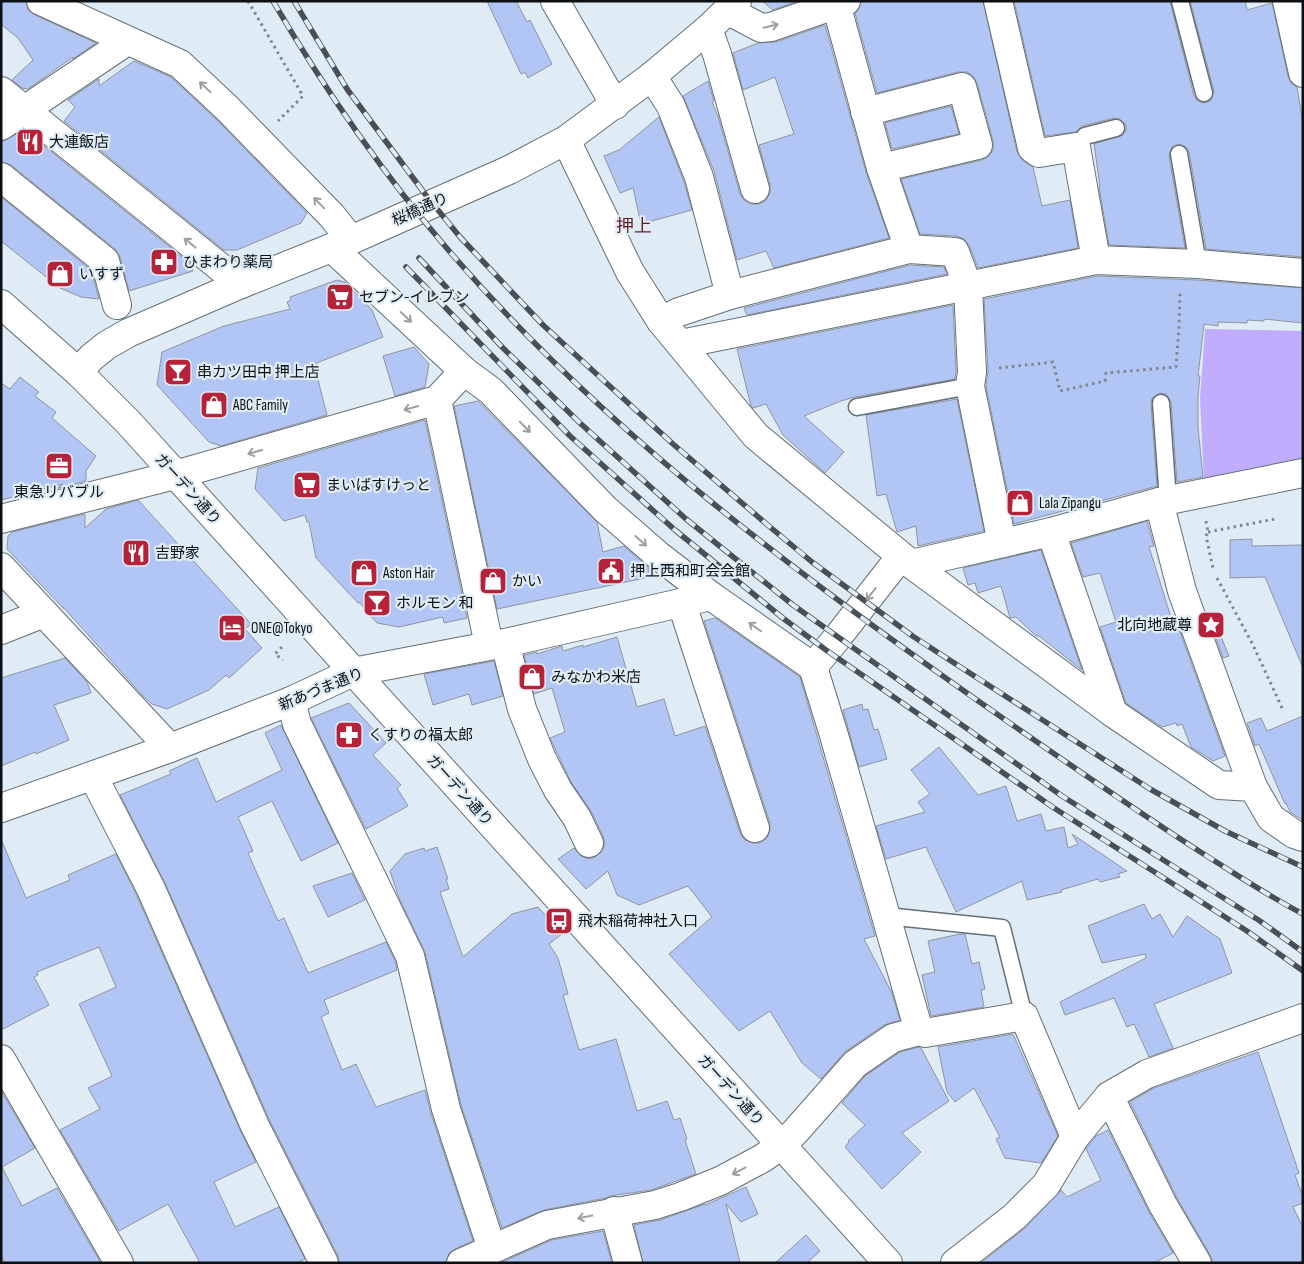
<svg xmlns="http://www.w3.org/2000/svg" width="1304" height="1264" viewBox="0 0 1304 1264" font-family="'Sofia Sans Condensed','Noto Sans JP',sans-serif">
<style>
.green{fill:#c1adfe}
.building{fill:#b2c6f6;stroke:#8f949f}
.lines{fill:none;stroke-linecap:round;stroke-linejoin:round}
.lane-casing{stroke:#646f76;stroke-width:19}
.street-casing{stroke:#646f76;stroke-width:30}
.secondary-casing{stroke:#646f76;stroke-width:30}
.path{stroke:#7f878e;stroke-width:3;stroke-dasharray:2.5 4;stroke-linecap:butt}
.lane{stroke:#fff;stroke-width:16}
.street{stroke:#fff;stroke-width:28}
.secondary{stroke:#fff;stroke-width:28}
.rail-casing{stroke:#494f54;stroke-width:5.5}
.rail{stroke:#e0ecf5;stroke-width:4;stroke-dasharray:11;stroke-linecap:butt}
.oneway{stroke:#9e9fa1}
.labels{text-anchor:middle;stroke-width:4.5;stroke-linejoin:round;paint-order:stroke}
.poi-label{font-size:15px;fill:#0c1013;stroke:#e0ecf5;text-anchor:start}
.street-label{font-size:15px;fill:#0c1013;stroke:#e0ecf5}
.quarter-label{font-size:18px;fill:#641e24;stroke:#e0ecf5}
</style>
<rect width="100%" height="100%" fill="#e0ecf5"/>
<!-- green -->
<polygon class="green" points="1205,329 1303,331 1303,464 1204,483 1200,398"/>
<!-- building -->
<g class="building">
<polygon points="1,1 26,1 28,10 35,15 96,43 73,59 73,57 28,89 22,88 12,80 33,60 18,38 1,24"/>
<polygon points="487,1 516,1 527,22 530,20 552,64 528,78 525,72 521,74"/>
<polygon points="762,1 798,1 773,10"/>
<polygon points="861,1 983,1 1017,152 1023,161 1033,167 1042,206 1070,200 1078,248 978,268 970,247 964,239 956,236 920,234 901,179 982,160 989,156 993,150 993,141 977,83 973,76 967,72 958,72 877,93 855,13 858,11"/>
<polygon points="1014,1 1170,1 1194,96 1197,100 1202,103 1207,102 1211,100 1214,91 1190,1 1245,1 1247,10 1272,3 1288,76 1291,83 1297,87 1303,124 1303,257 1206,249 1189,152 1186,147 1178,144 1172,147 1169,156 1185,248 1109,245 1099,187 1100,187 1094,144 1123,135 1126,130 1126,125 1119,119 1114,118 1082,126 1076,132 1045,136"/>
<polygon points="825,25 866,172 889,238 774,268 766,251 737,260 714,171 683,96 708,81 714,101 712,102 718,116 740,194 744,200 751,204 760,204 766,200 770,193 770,185 759,145 794,134 775,77 743,90 733,53 758,43 776,42"/>
<polygon points="134,61 171,77 220,123 307,213 301,223 237,250 224,250 64,121 75,107 68,100 99,79 99,86"/>
<polygon points="951,106 959,134 892,149 885,123"/>
<polygon points="659,117 684,182 692,210 641,224 633,188 620,193 604,156 619,150"/>
<polygon points="20,132 28,133 192,265 193,271 129,291 120,257 115,249 11,165 1,162 1,142"/>
<polygon points="1,197 91,270 99,299 81,297 60,288 1,241"/>
<polygon points="910,265 944,267 947,274 747,315 744,308"/>
<polygon points="1097,276 1197,280 1303,288 1303,323 1264,319 1264,321 1247,320 1247,323 1218,322 1218,326 1204,324 1198,376 1200,376 1198,397 1198,427 1203,477 1177,482 1171,402 1166,394 1160,393 1152,398 1151,404 1157,486 1014,524 986,386 988,371 984,299"/>
<polygon points="337,280 345,282 372,310 383,337 314,364 327,415 221,446 209,442 157,385 162,352 224,326 290,309 287,302 291,300 290,297"/>
<polygon points="953,305 956,371 955,379 855,397 841,401 804,416 844,452 825,473 783,435 766,404 753,408 751,406 737,349"/>
<polygon points="414,347 429,364 425,387 395,396 383,356"/>
<polygon points="20,377 39,392 35,396 56,412 52,418 96,456 86,471 86,481 58,488 63,484 1,500 1,383 10,389"/>
<polygon points="957,399 984,531 918,546 916,526 897,532 886,494 877,496 866,415"/>
<polygon points="478,401 597,522 603,552 624,546 648,567 650,577 497,609 454,406"/>
<polygon points="425,420 467,618 444,623 443,617 399,627 377,623 360,603 358,603 316,558 309,522 307,522 305,515 284,521 255,489 258,468"/>
<polygon points="138,500 251,624 245,629 262,648 229,678 226,675 209,690 167,709 152,704 143,696 63,607 64,609 7,549 8,536 12,532 85,514 85,528 106,509"/>
<polygon points="1147,521 1154,546 1149,547 1174,627 1178,626 1225,756 1213,761 1191,747 1182,724 1177,726 1176,723 1162,727 1126,703 1100,627 1116,622 1100,573 1083,577 1071,543"/>
<polygon points="1252,539 1252,546 1303,545 1303,668 1265,577 1230,578 1230,540"/>
<polygon points="1041,550 1082,670 1039,636 1036,636 1016,617 1010,618 1001,586 978,593 975,583 968,585 963,568"/>
<polygon points="1212,615 1229,656 1223,658 1208,616"/>
<polygon points="715,618 800,677 875,936 864,939 892,993 900,1020 884,1025 846,1051 821,1079 802,1063 770,1011 739,1031 669,954 712,917 688,886 639,905 617,895 608,871 586,889 558,859 574,848 581,856 588,859 595,857 602,851 605,844 603,836 591,811 571,782 550,738 565,732 552,688 534,694 524,655 537,652 537,654 562,646 563,651 583,645 583,647 617,637 637,707 664,699 675,736 705,726 740,833 745,840 752,843 760,843 767,838 770,831 770,823 704,621"/>
<polygon points="65,658 87,682 91,693 54,705 69,740 36,754 35,752 1,766 1,678"/>
<polygon points="494,661 503,696 472,705 469,694 433,705 424,674"/>
<polygon points="349,703 386,743 373,755 401,785 397,788 408,806 366,829 311,718"/>
<polygon points="862,704 863,710 868,709 874,730 878,729 887,759 859,767 843,710"/>
<polygon points="1303,716 1303,820 1290,812 1286,803 1285,804 1259,744 1255,746 1247,723 1261,718 1267,731"/>
<polygon points="281,725 338,843 301,861 272,801 238,817 253,851 248,853 278,921 284,918 308,973 386,942 395,961 397,970 324,1000 329,1013 321,1017 342,1070 356,1064 376,1107 425,1090 431,1114 473,1241 455,1249 449,1253 446,1263 339,1263 338,1256 269,1119 165,883 120,795 171,774 169,771 197,758 216,802 282,770 265,733"/>
<polygon points="939,747 978,795 1006,786 1017,821 1041,814 1046,831 1064,827 1068,848 1078,844 1072,834 1127,871 1118,874 1120,877 1100,882 1098,879 1061,890 1062,892 1027,900 1022,881 956,912 926,847 886,859 876,826 925,812 918,802 930,794 911,770"/>
<polygon points="1,839 26,898 70,880 68,875 116,854 137,896 241,1132 256,1162 214,1182 235,1227 279,1207 305,1259 297,1263 200,1263 168,1204 119,1231 60,1130 100,1109 88,1088 112,1076 79,1004 116,987 99,947 37,972 38,975 34,977 49,1005 1,1030"/>
<polygon points="437,847 448,879 446,879 449,889 440,892 463,957 512,914 538,907 562,934 549,944 558,958 568,994 563,995 579,1050 616,1039 637,1111 667,1101 674,1120 680,1118 687,1139 685,1140 696,1174 651,1190 610,1196 606,1198 544,1210 502,1228 461,1105 425,952 399,898 390,871 405,854 424,848 425,851"/>
<polygon points="352,873 365,900 328,917 313,886"/>
<polygon points="1144,904 1152,919 1160,914 1173,937 1187,916 1220,939 1232,973 1154,1004 1173,1048 1149,1057 1134,1024 1127,1027 1114,998 1065,1015 1060,1002 1146,958 1145,954 1102,963 1088,926"/>
<polygon points="960,934 965,934 972,964 979,962 985,989 981,990 984,1007 931,1016 922,975 935,972 928,941"/>
<polygon points="1013,1034 1058,1136 1041,1163 1005,1158 996,1139 1000,1137 974,1088 955,1102 947,1092 938,1047"/>
<polygon points="919,1047 921,1048 949,1101 902,1133 921,1152 882,1189 845,1147 849,1142 848,1141 865,1125 842,1103 865,1076 900,1052"/>
<polygon points="1258,1052 1299,1173 1295,1175 1303,1197 1303,1203 1293,1207 1303,1227 1303,1263 1213,1263 1210,1255 1177,1198 1130,1102 1154,1088"/>
<polygon points="1,1091 35,1148 2,1167 22,1206 57,1188 101,1263 5,1263 1,1255"/>
<polygon points="1108,1130 1149,1212 1173,1253 1154,1263 981,1263 1025,1228 1061,1190 1067,1197 1101,1180 1086,1149 1096,1136"/>
<polygon points="746,1187 758,1214 741,1222 726,1204 740,1263 643,1263 634,1225 660,1220 705,1204 705,1205"/>
<polygon points="603,1231 612,1263 500,1263 552,1240"/>
<polygon points="806,1235 820,1251 807,1263 775,1263"/>
</g>
<g class="lines">
<defs>
<g id="lane">
<polyline points="1180,1 1204,93"/>
<polyline points="1076,147 1085,136 1116,128"/>
<polyline points="1179,154 1198,264"/>
<polyline points="1161,403 1168,500"/>
<polyline points="857,407 970,386"/>
<polyline points="886,916 1002,928 1024,1016"/>
</g>
<g id="street">
<polyline points="41,1 180,64 228,109 332,216 351,240"/>
<polyline points="998,1 1032,148 1039,153 1076,147 1096,260"/>
<polyline points="1287,1 1303,73"/>
<polyline points="836,4 881,168 909,249"/>
<polyline points="727,10 761,28 771,27 846,1"/>
<polyline points="708,29 717,54 755,189"/>
<polyline points="652,76 671,106 699,177 730,295"/>
<polyline points="1,91 241,284"/>
<polyline points="865,112 962,87 978,145 881,168"/>
<polyline points="1,126 127,41"/>
<polyline points="566,140 630,272 661,321 756,436 911,564 1113,713 1219,785 1253,787 1271,818 1294,834 1303,837"/>
<polyline points="1,177 105,261 117,305"/>
<polyline points="332,248 464,371 491,391 605,509 659,556 711,596 813,667 837,638 901,556"/>
<polyline points="661,321 679,312 730,295 909,249 955,252 968,287 972,372 970,386 1002,543"/>
<polyline points="681,344 1096,260 1198,264 1303,273"/>
<polyline points="437,400 489,645"/>
<polyline points="1159,502 1182,591 1253,787"/>
<polyline points="1,519 175,475 437,400 464,371"/>
<polyline points="1051,532 1113,713"/>
<polyline points="911,564 1051,532 1159,502 1303,473"/>
<polyline points="1,567 170,748"/>
<polyline points="682,604 755,828"/>
<polyline points="1,630 44,613"/>
<polyline points="505,643 522,709 542,759 558,790 577,818 589,843"/>
<polyline points="291,701 297,724 410,956 446,1109 492,1249"/>
<polyline points="93,776 151,889 255,1126 324,1263"/>
<polyline points="919,1031 925,1033 1024,1016 1075,1137"/>
<polyline points="1,1059 119,1263"/>
<polyline points="1109,1096 1163,1205 1197,1263"/>
<polyline points="614,1211 628,1263"/>
<polyline points="461,1263 547,1225 655,1205 680,1197 720,1181 763,1158 781,1145 795,1132 855,1064 893,1038 919,1031 833,732 813,667"/>
<polyline points="955,1263 1014,1217 1046,1185 1075,1137 1109,1096 1147,1074 1303,1018"/>
</g>
<g id="secondary">
<polyline points="555,1 615,105"/>
<polyline points="1,304 78,372 129,423 888,1263"/>
<polyline points="78,372 92,357 107,345 128,333 241,284 351,240 509,170 566,140 652,76 708,29 737,1"/>
<polyline points="1,808 170,748 291,701 353,672 505,643 711,596"/>
</g>
</defs>
<!-- lane casing -->
<use href="#lane" class="lane-casing"/>
<!-- street casing -->
<use href="#street" class="street-casing"/>
<!-- secondary casing -->
<use href="#secondary" class="secondary-casing"/>
<!-- path -->
<g class="path">
<polyline points="248,1 303,96 278,121"/>
<polyline points="999,368 1053,362 1060,391 1105,381 1106,373 1176,367 1179,328 1180,291"/>
<polyline points="1206,521 1208,532 1206,536 1213,568"/>
<polyline points="1208,532 1275,519"/>
<polyline points="1217,578 1253,645 1283,710"/>
<polyline points="282,647 275,654 283,660"/>
</g>
<!-- lane -->
<use href="#lane" class="lane"/>
<!-- street -->
<use href="#street" class="street"/>
<!-- secondary -->
<use href="#secondary" class="secondary"/>
<defs>
<g id="rail">
<path d="M273,1C325,90 383,174 450,252C609,436 806,581 1004,719C1073,767 1142,815 1213,860C1242,878 1272,898 1303,914"/>
<polyline points="294,1 347,89 425,194 460,237 543,325 673,444 770,527 812,562 914,637 1041,719 1150,789 1225,831 1303,867"/>
<polyline points="419,258 502,347 581,424 686,519 793,605 1062,796 1260,921 1303,952"/>
<polyline points="406,267 570,436 675,530 784,619 826,650 1054,808 1247,931 1303,971"/>
</g>
</defs>
<!-- rail casing -->
<use href="#rail" class="rail-casing"/>
<!-- rail -->
<use href="#rail" class="rail"/>
</g>
<!-- one-way arrows -->
<defs><path id="oneway-shaft" d="M-6 0H5M1.5-3L5.5 0L1.5 3" fill="none" stroke-width="1.6" stroke-linecap="round" stroke-linejoin="round" transform="scale(1.25)"/></defs>
<g class="oneway">
<use href="#oneway-shaft" transform="translate(771 26) rotate(-13)"/>
<use href="#oneway-shaft" transform="translate(205 87) rotate(-137)"/>
<use href="#oneway-shaft" transform="translate(319 203) rotate(-134)"/>
<use href="#oneway-shaft" transform="translate(190 243) rotate(-141)"/>
<use href="#oneway-shaft" transform="translate(406 317) rotate(43)"/>
<use href="#oneway-shaft" transform="translate(411 408) rotate(164)"/>
<use href="#oneway-shaft" transform="translate(525 427) rotate(46)"/>
<use href="#oneway-shaft" transform="translate(255 452) rotate(164)"/>
<use href="#oneway-shaft" transform="translate(641 541) rotate(42)"/>
<use href="#oneway-shaft" transform="translate(871 594) rotate(128)"/>
<use href="#oneway-shaft" transform="translate(755 627) rotate(-145)"/>
<use href="#oneway-shaft" transform="translate(739 1171) rotate(152)"/>
<use href="#oneway-shaft" transform="translate(585 1217) rotate(169)"/>
</g>
<!-- icons -->
<defs>
<symbol id="restaurant-square" viewBox="-11 -11 22 22"><rect x="-9" y="-9" width="18" height="18" rx="4" fill="#b52239" stroke="#e0ecf5"/><path d="M-5-6h1v4h1v-4h1v4h1v-4h1v5L-1.5 .5V6h-2V.5L-5-1ZM5-6V6H3V1.5H1.5Q1.5-4 5-6Z" fill="#fff"/></symbol>
<symbol id="pharmacy-square" viewBox="-11 -11 22 22"><rect x="-9" y="-9" width="18" height="18" rx="4" fill="#b52239" stroke="#e0ecf5"/><path d="M-2-6h4v4h4v4h-4v4h-4v-4h-4v-4h4Z" fill="#fff"/></symbol>
<symbol id="shop-square" viewBox="-11 -11 22 22"><rect x="-9" y="-9" width="18" height="18" rx="4" fill="#b52239" stroke="#e0ecf5"/><path d="M-5-2.5h2.3a2.7 3.5 0 0 1 5.4 0H5L5.5 6h-11ZM-1.5-2.5h3a1.5 2.3 0 0 0-3 0Z" fill="#fff"/></symbol>
<symbol id="supermarket-square" viewBox="-11 -11 22 22"><rect x="-9" y="-9" width="18" height="18" rx="4" fill="#b52239" stroke="#e0ecf5"/><path d="M-6-5.5h2.5l.6 2H6L4.5 2H-2.5L-4.4-4H-6ZM-1.5 3.2a1.3 1.3 0 1 0 .1 0ZM3 3.2a1.3 1.3 0 1 0 .1 0Z" fill="#fff"/></symbol>
<symbol id="bar-square" viewBox="-11 -11 22 22"><rect x="-9" y="-9" width="18" height="18" rx="4" fill="#b52239" stroke="#e0ecf5"/><path d="M-6-5H6L.8 .8V4.5H3.5V6h-7V4.5H-.8V.8Z" fill="#fff"/></symbol>
<symbol id="office-square" viewBox="-11 -11 22 22"><rect x="-9" y="-9" width="18" height="18" rx="4" fill="#b52239" stroke="#e0ecf5"/><path d="M-6-3h4V-5.5h4V-3h4V5H-6ZM-1-4.5V-3h2v-1.5ZM-6 0V1H6V0Z" fill="#fff"/></symbol>
<symbol id="civic-square" viewBox="-11 -11 22 22"><rect x="-9" y="-9" width="18" height="18" rx="4" fill="#b52239" stroke="#e0ecf5"/><path d="M-.6-6.5H3V-4.5H.6V-3L4-1V1h2V6H-6V1h2V-1L-.6-3ZM-1.2 2.5V6h2.4V2.5Z" fill="#fff"/></symbol>
<symbol id="sight-square" viewBox="-11 -11 22 22"><rect x="-9" y="-9" width="18" height="18" rx="4" fill="#b52239" stroke="#e0ecf5"/><path d="M0-6L1.8-2.2L6-1.7L2.9 1.2L3.7 5.4L0 3.3L-3.7 5.4L-2.9 1.2L-6-1.7L-1.8-2.2Z" fill="#fff"/></symbol>
<symbol id="hotel-square" viewBox="-11 -11 22 22"><rect x="-9" y="-9" width="18" height="18" rx="4" fill="#b52239" stroke="#e0ecf5"/><path d="M-6-4.5h1.5V1H6V5H4.5V3h-9V5H-6ZM-4 0a1.8 1.8 0 1 1 3.6 0ZM.5 0V-2.5h3Q6-2.5 6 0Z" fill="#fff"/></symbol>
<symbol id="bus-square" viewBox="-11 -11 22 22"><rect x="-9" y="-9" width="18" height="18" rx="4" fill="#b52239" stroke="#e0ecf5"/><path d="M-5-6H5V4H4V6H2V4H-2V6H-4V4H-5ZM-3.5-4V0h7V-4ZM-3.5 1.2v1.5H-2V1.2ZM2 1.2v1.5H3.5V1.2Z" fill="#fff"/></symbol>
</defs>
<g fill-rule="evenodd">
<use href="#restaurant-square" x="14" y="126" width="32" height="32"/>
<use href="#pharmacy-square" x="148" y="246" width="32" height="32"/>
<use href="#shop-square" x="44" y="258" width="32" height="32"/>
<use href="#supermarket-square" x="324" y="281" width="32" height="32"/>
<use href="#bar-square" x="162" y="356" width="32" height="32"/>
<use href="#shop-square" x="198" y="389" width="32" height="32"/>
<use href="#office-square" x="43" y="450" width="32" height="32"/>
<use href="#supermarket-square" x="291" y="469" width="32" height="32"/>
<use href="#shop-square" x="1004" y="487" width="32" height="32"/>
<use href="#restaurant-square" x="120" y="537" width="32" height="32"/>
<use href="#civic-square" x="595" y="555" width="32" height="32"/>
<use href="#shop-square" x="348" y="557" width="32" height="32"/>
<use href="#shop-square" x="477" y="565" width="32" height="32"/>
<use href="#bar-square" x="361" y="587" width="32" height="32"/>
<use href="#sight-square" x="1195" y="609" width="32" height="32"/>
<use href="#hotel-square" x="216" y="612" width="32" height="32"/>
<use href="#shop-square" x="516" y="661" width="32" height="32"/>
<use href="#pharmacy-square" x="333" y="719" width="32" height="32"/>
<use href="#bus-square" x="543" y="905" width="32" height="32"/>
</g>
<g class="labels">
<!-- poi labels -->
<g class="poi-label">
<text x="49" y="147">大連飯店</text>
<text x="183" y="267">ひまわり薬局</text>
<text x="79" y="279">いすず</text>
<text x="359" y="302">セブン-イレブン</text>
<text x="197" y="377">串カツ田中 押上店</text>
<text x="233" y="410">ABC Family</text>
<text x="326" y="490">まいばすけっと</text>
<text x="59" y="497" text-anchor="middle">東急リバブル</text>
<text x="1039" y="508">Lala Zipangu</text>
<text x="155" y="558">吉野家</text>
<text x="630" y="576">押上西和町会会館</text>
<text x="383" y="578">Aston Hair</text>
<text x="512" y="586">かい</text>
<text x="396" y="608">ホルモン 和</text>
<text x="1192" y="630" text-anchor="end">北向地蔵尊</text>
<text x="251" y="633">ONE@Tokyo</text>
<text x="551" y="682">みなかわ米店</text>
<text x="368" y="740">くすりの福太郎</text>
<text x="578" y="926">飛木稲荷神社入口</text>
</g>
<!-- street labels -->
<g class="street-label">
<text transform="translate(420 209) rotate(-24)" y="5">桜橋通り</text>
<text transform="translate(188 489) rotate(48)" y="5">ガーデン通り</text>
<text transform="translate(321 689) rotate(-22)" y="5">新あづま通り</text>
<text transform="translate(460 790) rotate(48)" y="5">ガーデン通り</text>
<text transform="translate(731 1090) rotate(48)" y="5">ガーデン通り</text>
</g>
<!-- quarter labels -->
<g class="quarter-label">
<text x="634" y="232">押上</text>
</g>
</g>
<!-- border -->
<rect width="1304" height="1264" fill="none" stroke="#0c1013" stroke-width="5"/>
</svg>
